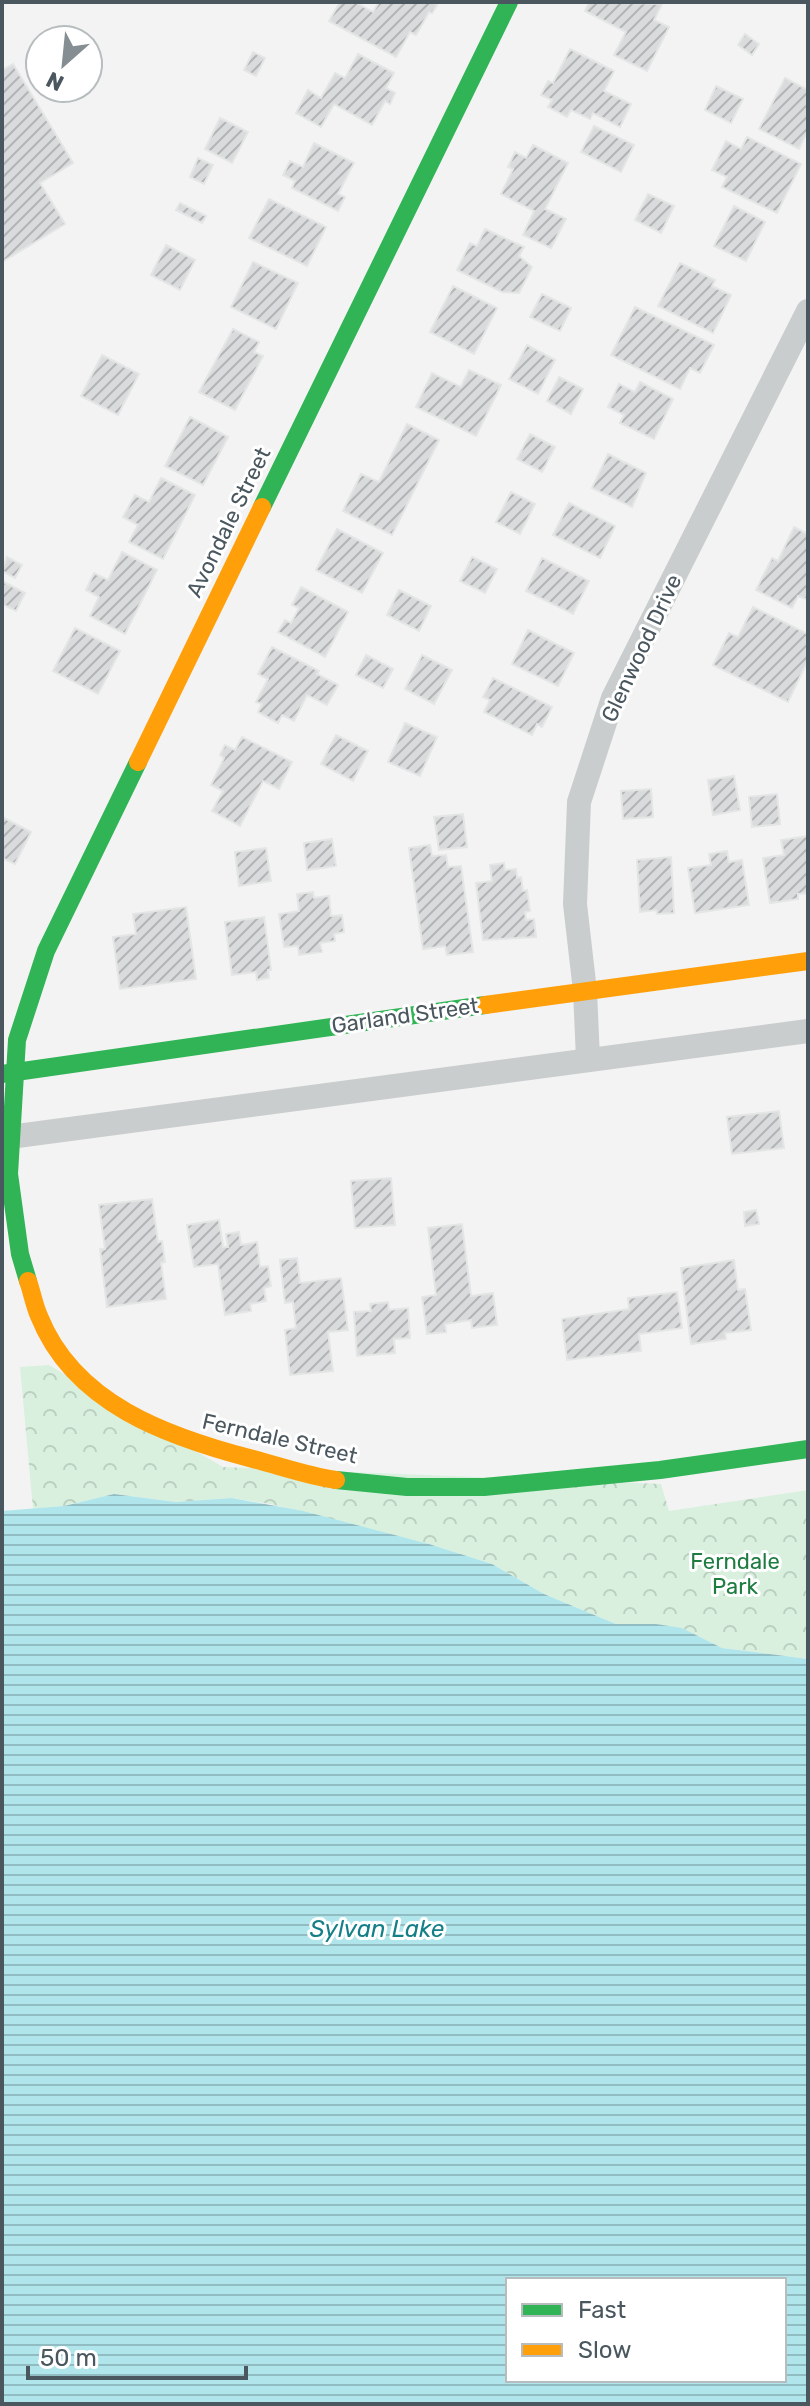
<svg xmlns="http://www.w3.org/2000/svg" width="810" height="2406" viewBox="0 0 810 2406" font-family="Rubik,sans-serif">
<style>
.park{fill:url(#park-crowns)}
.water{fill:url(#water-rules);fill-rule:evenodd}
.building{fill:url(#building-hatch);stroke:#e4e5e5;stroke-width:2}
.lines{fill:none;stroke-linecap:round;stroke-linejoin:round}
.street{stroke:#cacdce;stroke-width:24}
.fast{stroke:#30b455;stroke-width:18}
.slow{stroke:#ff9f0a;stroke-width:18}
.labels{text-anchor:middle;stroke-width:6;stroke-linejoin:round;paint-order:stroke}
.street-label{font-size:22px;fill:#4a575e;stroke:#fff}
.park-label{font-size:22px;fill:#1e7c41;stroke:#fff}
.water-label{font-size:24px;font-style:italic;fill:#157f87;stroke:#fff}
</style>
<defs>
<pattern id="park-crowns" width="20" height="18" patternUnits="userSpaceOnUse" patternTransform="scale(2)"><rect width="20" height="18" fill="#d9f0df"/><path d="M2 6a3 3 0 1 1 6 0M12 15a3 3 0 1 1 6 0" fill="none" stroke="#bcd0c2"/></pattern>
<pattern id="water-rules" width="6" height="5" patternUnits="userSpaceOnUse" patternTransform="scale(2)"><rect width="6" height="5" fill="#b0e6eb"/><path d="M0 2.5h6" fill="none" stroke="#91bdc2"/></pattern>
<pattern id="building-hatch" width="6" height="6" patternUnits="userSpaceOnUse" patternTransform="scale(2)"><rect width="6" height="6" fill="#dadbdc"/><path d="M-1 1l2-2M0 6l6-6M5 7l2-2" fill="none" stroke="#b3b4b6"/></pattern>
</defs>
<rect width="100%" height="100%" fill="#f3f3f3"/>
<!-- park -->
<polygon class="park" points="49,1365 223,1467 661,1484 669,1511 808,1490 808,1659 722,1648 682,1628 616,1624 544,1594 492,1564 429,1544 270,1504 232,1498 176,1502 114,1494 64,1506 33,1509 20,1367"/>
<!-- water -->
<path class="water" d="M114,1494L176,1502L232,1498L303,1511L429,1544L492,1564L544,1594L616,1624H656L682,1628L722,1648L808,1659V2404H2V1511L64,1506ZM508,2280H784V2380H508Z"/>
<!-- building -->
<g class="building">
<polygon points="340,2 355,2 373,12 379,2 432,2 437,5 432,13 429,12 416,35 410,32 396,57 329,21"/>
<polygon points="589,2 662,4 654,20 669,27 647,71 614,55 626,32 585,11"/>
<polygon points="745,34 759,44 752,55 738,45"/>
<polygon points="570,49 614,71 604,91 631,104 620,127 593,113 590,119 571,110 567,117 548,107 552,100 541,95 548,81 553,83"/>
<polygon points="253,52 265,58 256,76 244,70"/>
<polygon points="358,54 394,73 386,88 395,93 390,104 385,101 372,125 334,104 321,127 296,113 308,90 321,98 335,73 345,78"/>
<polygon points="13,64 73,163 40,183 65,224 2,262 2,70"/>
<polygon points="785,78 808,90 808,130 799,149 759,129"/>
<polygon points="716,86 743,99 731,123 705,110"/>
<polygon points="220,118 248,132 232,163 205,149"/>
<polygon points="594,126 634,145 621,172 581,152"/>
<polygon points="747,137 801,164 777,213 722,187 727,177 712,170 726,141 741,149"/>
<polygon points="314,143 354,163 338,194 345,197 338,211 292,188 295,181 283,175 290,161 303,167"/>
<polygon points="533,145 568,163 545,209 566,219 551,248 523,235 534,211 501,194 513,169 508,167 515,152 526,158"/>
<polygon points="198,158 213,165 204,184 190,177"/>
<polygon points="648,194 674,206 661,233 635,220"/>
<polygon points="269,199 326,227 307,266 249,238"/>
<polygon points="180,203 206,216 202,223 176,210"/>
<polygon points="734,206 765,222 746,261 714,246"/>
<polygon points="485,229 524,247 519,256 532,267 519,293 502,292 457,270 470,243 477,246"/>
<polygon points="166,245 195,260 180,290 151,275"/>
<polygon points="253,262 298,283 276,329 231,307"/>
<polygon points="680,263 715,280 712,286 731,295 713,333 658,306"/>
<polygon points="453,286 497,308 474,354 430,332"/>
<polygon points="542,294 571,308 560,331 530,317"/>
<polygon points="635,307 714,345 700,373 690,368 680,389 611,355"/>
<polygon points="233,329 259,342 254,352 263,356 235,410 199,392"/>
<polygon points="527,345 555,360 538,394 509,379"/>
<polygon points="102,355 139,374 118,415 81,396"/>
<polygon points="469,370 501,385 476,436 416,407 432,373 461,387"/>
<polygon points="559,377 583,389 571,414 547,401"/>
<polygon points="640,382 673,399 654,439 620,423 624,415 608,407 619,384 635,392"/>
<polygon points="190,417 228,437 203,485 165,466"/>
<polygon points="407,424 439,440 392,535 343,511 361,474 379,482"/>
<polygon points="530,434 555,447 542,472 517,459"/>
<polygon points="608,454 646,473 632,507 592,488"/>
<polygon points="161,478 195,495 163,559 129,542 138,525 123,517 135,495 149,502"/>
<polygon points="511,492 535,504 520,534 496,522"/>
<polygon points="569,503 615,526 600,558 553,535"/>
<polygon points="794,527 808,534 808,600 798,596 792,608 756,590 772,558 778,561"/>
<polygon points="337,529 383,553 362,593 316,570"/>
<polygon points="122,552 157,570 125,634 90,616 99,597 86,590 94,573 108,580"/>
<polygon points="7,557 22,565 15,578 2,571"/>
<polygon points="472,557 497,569 485,593 460,581"/>
<polygon points="542,558 589,581 573,614 526,591"/>
<polygon points="2,581 25,593 16,611 2,604"/>
<polygon points="301,587 348,612 325,657 278,632 285,620 291,623 299,608 292,605"/>
<polygon points="399,590 431,606 419,631 387,615"/>
<polygon points="753,607 808,634 808,660 788,702 713,665 729,633 738,637"/>
<polygon points="75,628 120,651 98,694 53,671"/>
<polygon points="528,630 574,653 558,686 512,664"/>
<polygon points="272,647 319,671 317,674 338,685 327,705 307,695 294,721 282,715 278,723 258,712 262,704 256,702 268,679 258,674"/>
<polygon points="366,655 393,669 383,688 356,675"/>
<polygon points="422,655 452,670 434,704 405,689"/>
<polygon points="493,678 552,707 542,727 537,724 532,735 484,712 490,700 483,697"/>
<polygon points="405,723 437,737 420,776 388,762"/>
<polygon points="336,735 368,751 353,781 321,764"/>
<polygon points="242,737 292,762 279,789 263,781 240,826 212,811 223,791 211,785 224,758 220,755 225,745 235,750"/>
<polygon points="734,776 740,810 713,815 708,780"/>
<polygon points="651,789 653,817 623,819 621,791"/>
<polygon points="777,794 780,824 752,827 749,797"/>
<polygon points="463,814 467,847 439,850 434,817"/>
<polygon points="2,817 31,832 15,864 2,858"/>
<polygon points="808,836 808,893 798,894 798,899 770,903 763,858 784,855 781,840"/>
<polygon points="332,839 336,866 307,870 304,843"/>
<polygon points="430,845 432,856 446,855 448,867 461,866 473,952 447,955 445,946 423,949 409,848"/>
<polygon points="266,848 271,881 239,886 235,852"/>
<polygon points="727,851 729,862 742,860 749,905 695,913 688,868 711,865 709,854"/>
<polygon points="671,857 674,913 657,914 656,910 640,912 637,860"/>
<polygon points="504,863 505,870 516,869 517,878 521,877 523,891 527,890 530,911 525,912 526,920 534,919 536,937 483,940 476,883 492,881 490,865"/>
<polygon points="313,892 314,898 329,896 331,916 342,915 344,932 334,934 335,941 320,943 322,952 299,955 298,946 284,947 279,914 299,911 297,894"/>
<polygon points="186,907 196,979 120,989 113,937 136,934 133,914"/>
<polygon points="264,917 271,970 268,970 269,978 257,980 256,972 232,975 225,922"/>
<polygon points="779,1111 784,1148 732,1154 727,1117"/>
<polygon points="391,1178 395,1225 355,1228 351,1181"/>
<polygon points="152,1199 158,1242 162,1241 165,1262 161,1263 166,1299 107,1307 100,1249 105,1249 99,1205"/>
<polygon points="756,1210 759,1224 745,1226 744,1212"/>
<polygon points="219,1220 223,1247 228,1247 226,1234 239,1232 241,1245 257,1242 260,1267 268,1266 271,1286 264,1288 266,1301 250,1304 251,1311 225,1315 218,1264 194,1267 187,1225"/>
<polygon points="462,1224 471,1296 493,1293 497,1325 472,1328 471,1320 445,1324 446,1332 427,1334 422,1297 436,1295 428,1228"/>
<polygon points="297,1258 300,1283 341,1278 348,1330 328,1332 333,1371 290,1375 285,1330 296,1328 293,1302 285,1303 280,1260"/>
<polygon points="734,1260 738,1290 745,1289 751,1330 725,1333 726,1339 691,1344 681,1268"/>
<polygon points="677,1292 682,1328 639,1334 641,1351 567,1360 562,1319 629,1309 628,1298"/>
<polygon points="388,1302 389,1310 408,1308 410,1338 394,1339 395,1353 357,1356 354,1312 371,1311 370,1304"/>
</g>
<g class="lines">
<!-- street -->
<g class="street">
<polyline points="588,1059 585,991 575,904 579,802 613,698 808,311"/>
<polyline points="2,1138 808,1031"/>
</g>
<!-- fast -->
<g class="fast">
<polyline points="262,507 509,2"/>
<polyline points="2,1074 485,1005"/>
<polyline points="28,1281 20,1254 9,1174 17,1040 46,951 138,762"/>
<polyline points="336,1480 407,1487 484,1487 660,1470 808,1449"/>
</g>
<!-- slow -->
<g class="slow">
<polyline points="138,762 262,507"/>
<polyline points="485,1005 808,961"/>
<path d="M28,1281C32,1292 34,1305 39,1316C74,1404 168,1437 253,1459C280,1466 308,1476 336,1480"/>
</g>
</g>
<g class="labels">
<!-- street labels -->
<g class="street-label">
<text transform="translate(228 522) rotate(-64)" y="8">Avondale Street</text>
<text transform="translate(641 648) rotate(-65)" y="8">Glenwood Drive</text>
<text transform="translate(405 1015) rotate(-8)" y="8">Garland Street</text>
<text transform="translate(280 1438) rotate(13)" y="8">Ferndale Street</text>
</g>
<!-- park labels -->
<g class="park-label">
<text x="735" y="1569">Ferndale<tspan x="735" dy="25">Park</tspan></text>
</g>
<!-- water labels -->
<g class="water-label">
<text x="377" y="1937">Sylvan Lake</text>
</g>
</g>
<!-- border -->
<rect width="810" height="2406" fill="none" stroke="#4a575e" stroke-width="8"/>
<!-- legend -->
<rect x="506" y="2278" width="280" height="104" fill="#ffffff" stroke="#b7bcbf" stroke-width="2"/>
<rect x="522" y="2304" width="40" height="12" fill="#30b455" stroke="#b7bcbf" stroke-width="2"/>
<text x="578" y="2318" font-size="24" fill="#4a575e">Fast</text>
<rect x="522" y="2344" width="40" height="12" fill="#ff9f0a" stroke="#b7bcbf" stroke-width="2"/>
<text x="578" y="2358" font-size="24" fill="#4a575e">Slow</text>
<!-- north arrow -->
<g transform="translate(64 64) rotate(207)"><circle r="38" fill="#ffffff" stroke="#b7bcbf" stroke-width="2"/>
<path d="M0-6L14 30L0 20L-14 30Z" fill="#858e92"/>
<text y="-12" font-size="22" font-weight="bold" text-anchor="middle" fill="#4a575e">N</text>
</g>
<!-- scale -->
<path d="M28 2366v12h218v-12" fill="none" stroke="#4a575e" stroke-width="4"/>
<text x="40" y="2366" font-size="24" fill="#4a575e" stroke="#ffffff" stroke-width="6" paint-order="stroke">50 m</text>
</svg>
